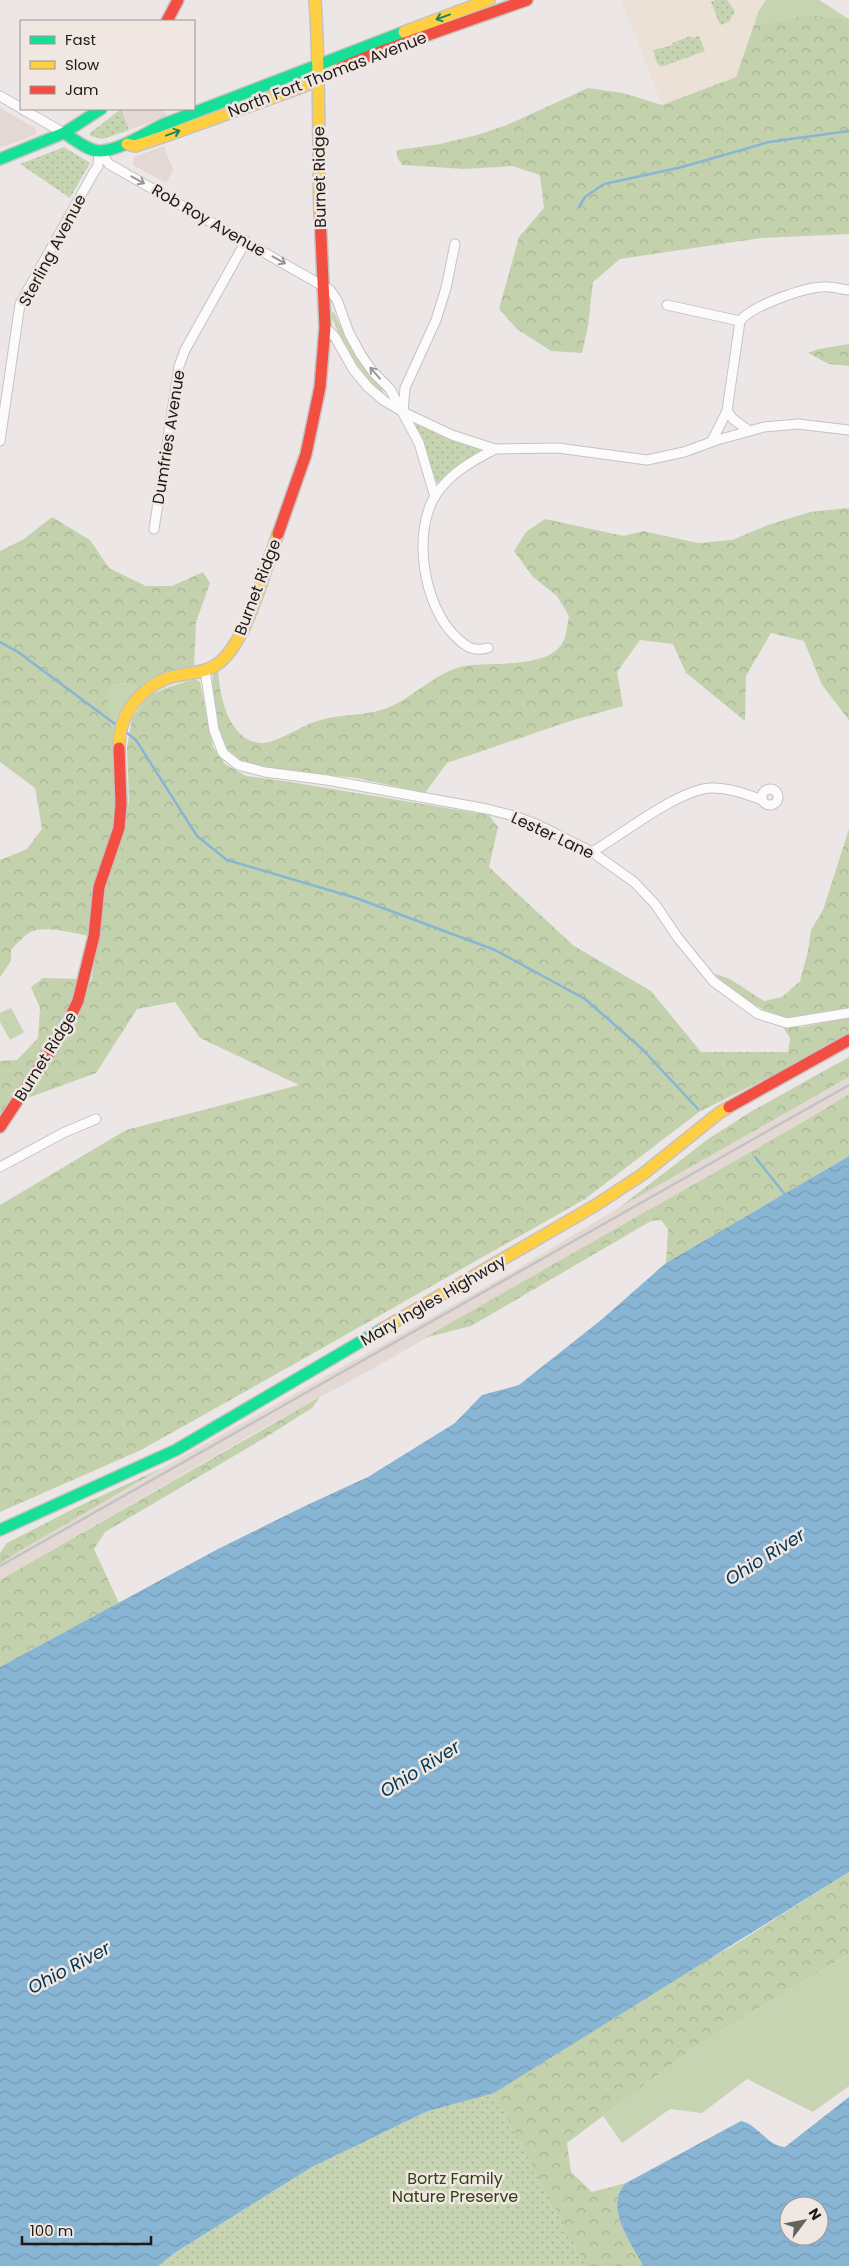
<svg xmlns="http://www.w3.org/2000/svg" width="849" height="2266" viewBox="0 0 849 2266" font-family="Poppins,sans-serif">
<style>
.built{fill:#e4d8d4}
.education{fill:#ebe1d6}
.grass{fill:#c6d4b2}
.forest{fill:url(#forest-crowns)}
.park{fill:url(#park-dots)}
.water{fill:url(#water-waves);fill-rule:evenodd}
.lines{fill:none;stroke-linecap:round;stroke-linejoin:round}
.stream{stroke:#89b5d5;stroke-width:2.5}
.street-casing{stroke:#c6c2c0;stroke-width:11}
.fast-casing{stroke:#c6c2c0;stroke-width:14}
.slow-casing{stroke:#c6c2c0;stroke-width:14}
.jam-casing{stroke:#c6c2c0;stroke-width:14}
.street{stroke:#fcfbfb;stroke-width:9}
.fast{stroke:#16e098;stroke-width:11}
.slow{stroke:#ffcf43;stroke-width:11}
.jam{stroke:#f24e42;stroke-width:11}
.rail{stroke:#c5c3c2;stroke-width:2.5}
.oneway{stroke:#19875e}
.oneway2{stroke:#989695}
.labels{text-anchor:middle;stroke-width:5;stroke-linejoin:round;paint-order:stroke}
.street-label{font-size:16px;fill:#1d1a18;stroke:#f0e6e2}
.park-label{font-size:16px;fill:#2e4212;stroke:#f0e6e2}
.water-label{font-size:18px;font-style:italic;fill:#003553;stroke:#f0e6e2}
</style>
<defs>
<pattern id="forest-crowns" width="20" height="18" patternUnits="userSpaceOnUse" patternTransform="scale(1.25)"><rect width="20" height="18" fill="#c3d2ad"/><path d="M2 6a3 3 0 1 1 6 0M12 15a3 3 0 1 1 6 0" fill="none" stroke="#a7b494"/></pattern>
<pattern id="park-dots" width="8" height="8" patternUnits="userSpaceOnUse" patternTransform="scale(1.25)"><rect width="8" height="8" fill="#c6d4b2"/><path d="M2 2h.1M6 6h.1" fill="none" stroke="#aab598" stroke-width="1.8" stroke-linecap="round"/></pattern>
<pattern id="water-waves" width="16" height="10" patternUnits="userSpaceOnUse" patternTransform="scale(1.25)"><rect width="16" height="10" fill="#89b5d5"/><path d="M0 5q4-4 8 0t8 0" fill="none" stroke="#769bb6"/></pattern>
</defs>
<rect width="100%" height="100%" fill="#ece7e6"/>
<!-- built -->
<g class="built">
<polygon points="0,108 35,128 37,134 0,148"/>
<polygon points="121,109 164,109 167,116 129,130"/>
<polygon points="164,146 173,170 166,183 133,165 134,157"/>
<polygon points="849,1077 849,1094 803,1122 374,1368 260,1430 0,1580 0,1564 13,1555 162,1468 512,1272 620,1207"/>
</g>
<!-- education -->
<polygon class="education" points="621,0 766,0 758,12 736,77 662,105"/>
<!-- grass -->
<g class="grass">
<polygon points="766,0 819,0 849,19 808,15 754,25 758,12"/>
<path d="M334,312L348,343L358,360L382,388L383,392L379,393C358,369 343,345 331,316V313Z"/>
<polygon points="125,683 140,689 116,746 106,699 111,686"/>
<polygon points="11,1008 24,1032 10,1040 0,1022 0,1013"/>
<polygon points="849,1954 849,2086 813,2112 747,2079 702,2113 670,2109 622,2143 603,2116 699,2044"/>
</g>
<!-- forest -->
<g class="forest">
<polygon points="808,15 849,19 849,234 761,238 620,259 593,282 588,326 582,353 551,351 517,329 499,309 519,237 544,208 540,175 512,166 464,169 402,165 397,157 397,150 440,144 477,135 507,125 588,88 623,93 662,105 736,77 754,25"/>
<polygon points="849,344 849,366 829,364 808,353 819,349"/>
<path d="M847,508L849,509V720L822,685L804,641L771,633L746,676L745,721L686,673L673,644L640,640L617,672L623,706L567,722L447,763L425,793L357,778L265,769L245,763L230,752L221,740L211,699L213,673L218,668C219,694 228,741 261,743C275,744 303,725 317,721C341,713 371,717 394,705C414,695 439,672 460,667C487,660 547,671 563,642C567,635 567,624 569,616L557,596L533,577L514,551L526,532L545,519L624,536L643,531L698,543L732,540L768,525L810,512Z"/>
<path d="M52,517L90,540L109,568L146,586H172L203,572L210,583L196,622L194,668L154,678L140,689L125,683L111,686L107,698L116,746L117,822L89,936C73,933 52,927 36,930C26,932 18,943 11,950V961L0,977V860L27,849L42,829L35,788L0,762V551L24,539Z"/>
<polygon points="195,679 200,682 213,747 225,764 246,776 284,781 489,815 498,827 489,867 574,946 651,991 701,1052 788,1052 790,1038 783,1027 802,1027 849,1017 849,1033 801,1061 699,1112 585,1199 296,1363 141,1450 0,1512 0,1205 126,1130 299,1085 200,1038 175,1002 137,1009 96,1073 22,1100 75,1024 92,978 106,879 121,843 129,801 127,747 132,718 148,696 166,688"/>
<path d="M849,829V1009C830,1012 798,1022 780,1017C767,1013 756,1005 745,999C734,992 723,985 715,974L730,979L764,1001L782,997L800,981L808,951L811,930L823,910Z"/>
<polygon points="43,978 81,979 65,1019 0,1121 0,1061 17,1060 38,1038 40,1008 31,987"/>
<polygon points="849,1057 849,1077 620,1207 708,1139 752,1111"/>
<polygon points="849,1094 849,1156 666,1263 668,1229 661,1220 651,1221 471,1326 424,1338 803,1122"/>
<polygon points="320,1397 312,1408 266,1437 105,1532 94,1549 119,1603 0,1667 0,1580"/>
<polygon points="162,1468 13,1555 0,1564 0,1553 7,1543 75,1508"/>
<path d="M849,1872V1954L699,2044L567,2143L571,2172L592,2192L626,2183C603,2207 631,2242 643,2266H158L428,2111L731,1947Z"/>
</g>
<!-- park -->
<g class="park">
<polygon points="715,0 727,0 735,11 729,22 720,25 711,2"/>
<polygon points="691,36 692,38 699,36 705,51 661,67 657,63 653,50 673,45 672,43"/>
<polygon points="121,109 129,130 103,139 90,136 90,133"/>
<polygon points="64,147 90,163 70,198 20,164"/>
<path d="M417,422L478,447L480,451L465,460L438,483C431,477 424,438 415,425Z"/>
<polygon points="494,2093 586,2266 158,2266 176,2252 312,2167 428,2111"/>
</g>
<!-- water -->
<g class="water">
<polygon points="849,1156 849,1872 494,2093 428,2111 312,2167 176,2252 158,2266 0,2266 0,1667 218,1549 307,1505 368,1477 455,1423 482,1395 519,1385 601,1320 666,1263"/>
<path d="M849,2097V2266H643C631,2242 603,2207 626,2183L741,2121C759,2125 767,2146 785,2147ZM789,2206H819V2236H789Z"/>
</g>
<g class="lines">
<!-- stream -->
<g class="stream">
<polyline points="579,207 585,197 604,184 682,167 769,142 849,131"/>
<polyline points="0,642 18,652 115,724"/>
<polyline points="127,733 136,740 197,836 227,860 356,898 495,950 585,999 641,1048 698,1109"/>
<polyline points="755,1157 787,1197"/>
</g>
<defs>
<g id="street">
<polyline points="0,96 21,108"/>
<polyline points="22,109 64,133"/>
<polyline points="99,151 109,164 330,290 337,300 349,333 361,355 373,372 390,389 419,443 435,497"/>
<polyline points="667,305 740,321"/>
<polyline points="325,327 335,337 353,369 368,387 383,400 403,412 452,435 495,449 558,448 647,460 684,452 717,440 764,427 798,424 849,430"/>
<polyline points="727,411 733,419 748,430"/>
<polyline points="403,412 405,388 436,320 446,288 455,244"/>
<polyline points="0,441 20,304 94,172 98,166 99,151"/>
<path d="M712,441L727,411L740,321C751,306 803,288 822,287C831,286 840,289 849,290"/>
<polyline points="154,529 179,366 185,350 246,241"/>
<path d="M488,648C473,652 466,647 455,636C424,606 412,534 435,496C450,473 472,461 495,449"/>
<polyline points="205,670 214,730 223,753 238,765 265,772 327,780 487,809 514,816 536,824 592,852 634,882 655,904 678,938 713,981 758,1014 787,1023 849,1013"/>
<circle cx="770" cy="797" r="8"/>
<path d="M592,852C623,834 676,791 710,788C726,787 747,794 762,800"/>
<polyline points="0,1167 63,1133 96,1119"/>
</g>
<g id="fast">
<path d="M64,133C74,139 88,151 100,151C120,150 144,134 162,125L404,32"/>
<polyline points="0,159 64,133 101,109"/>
<polyline points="0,1530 176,1450 384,1328"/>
</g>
<g id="slow">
<path d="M315,0C320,71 318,142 320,214"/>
<polyline points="404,32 489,0"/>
<polyline points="127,144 135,146 171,134 302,87 340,68"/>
<path d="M119,748C118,717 137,691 165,679C183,672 205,675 220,662C248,639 265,568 278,534"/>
<polyline points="384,1328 596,1205 643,1174 719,1113 729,1107"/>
</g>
<g id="jam">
<polyline points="167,21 178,0"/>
<polyline points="340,68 371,55 527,0"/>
<polyline points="278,534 306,454 320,387 325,327 320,214"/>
<polyline points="729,1107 849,1040"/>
<polyline points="0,1127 64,1030 78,1001 94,936 99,887 119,828 121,804 119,748"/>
</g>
</defs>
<!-- street casing -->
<use href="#street" class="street-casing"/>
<!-- fast casing -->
<use href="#fast" class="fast-casing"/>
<!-- slow casing -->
<use href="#slow" class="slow-casing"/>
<!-- jam casing -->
<use href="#jam" class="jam-casing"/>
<!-- street -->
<use href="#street" class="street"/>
<!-- fast -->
<use href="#fast" class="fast"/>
<!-- slow -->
<use href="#slow" class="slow"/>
<!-- jam -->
<use href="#jam" class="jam"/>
<!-- rail -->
<polyline class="rail" points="0,1566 849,1085"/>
</g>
<!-- one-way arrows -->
<defs><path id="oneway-shaft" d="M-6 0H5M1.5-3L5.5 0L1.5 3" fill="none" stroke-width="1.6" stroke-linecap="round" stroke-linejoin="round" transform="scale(1.25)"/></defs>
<g class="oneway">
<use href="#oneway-shaft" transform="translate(443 17) rotate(160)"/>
<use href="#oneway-shaft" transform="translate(173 133) rotate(-20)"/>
</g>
<g class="oneway2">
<use href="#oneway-shaft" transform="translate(138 180) rotate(29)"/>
<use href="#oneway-shaft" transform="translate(279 260) rotate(29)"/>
<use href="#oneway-shaft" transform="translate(375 373) rotate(-131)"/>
</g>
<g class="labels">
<!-- street labels -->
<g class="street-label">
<text transform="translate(327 74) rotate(-21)" y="6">North Fort Thomas Avenue</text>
<text transform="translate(319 177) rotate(-91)" y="6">Burnet Ridge</text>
<text transform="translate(209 220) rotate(30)" y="6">Rob Roy Avenue</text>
<text transform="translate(52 250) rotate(-62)" y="6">Sterling Avenue</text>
<text transform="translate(168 437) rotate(-81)" y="6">Dumfries Avenue</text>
<text transform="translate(257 587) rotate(-69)" y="6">Burnet Ridge</text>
<text transform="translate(553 835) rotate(25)" y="6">Lester Lane</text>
<text transform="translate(45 1056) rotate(-58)" y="6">Burnet Ridge</text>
<text transform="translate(433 1300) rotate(-30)" y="6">Mary Ingles Highway</text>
</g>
<!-- park labels -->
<g class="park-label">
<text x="455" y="2184">Bortz Family<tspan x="455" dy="18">Nature Preserve</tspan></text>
</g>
<!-- water labels -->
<g class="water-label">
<text transform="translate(765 1557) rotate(-32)" y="6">Ohio River</text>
<text transform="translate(420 1769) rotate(-32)" y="6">Ohio River</text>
<text transform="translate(69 1968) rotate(-28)" y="6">Ohio River</text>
</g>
</g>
<!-- legend -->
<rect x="20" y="20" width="175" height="90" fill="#f0e6e2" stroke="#9c9491"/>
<rect x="30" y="36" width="25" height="8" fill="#16e098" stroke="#9c9491"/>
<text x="65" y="45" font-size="15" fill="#1d1a18">Fast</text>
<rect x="30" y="61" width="25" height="8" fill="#ffcf43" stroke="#9c9491"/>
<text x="65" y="70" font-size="15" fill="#1d1a18">Slow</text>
<rect x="30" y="86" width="25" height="8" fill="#f24e42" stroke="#9c9491"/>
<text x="65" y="95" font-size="15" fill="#1d1a18">Jam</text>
<!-- north arrow -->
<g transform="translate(804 2221) rotate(58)"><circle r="24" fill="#f0e6e2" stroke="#9c9491"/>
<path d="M0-4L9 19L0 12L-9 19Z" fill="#656260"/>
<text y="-8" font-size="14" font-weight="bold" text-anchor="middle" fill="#1d1a18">N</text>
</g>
<!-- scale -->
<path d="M22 2236v8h129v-8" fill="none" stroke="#1d1a18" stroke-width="2.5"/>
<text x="30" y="2236" font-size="15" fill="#1d1a18" stroke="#f0e6e2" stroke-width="4" paint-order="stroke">100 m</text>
</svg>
